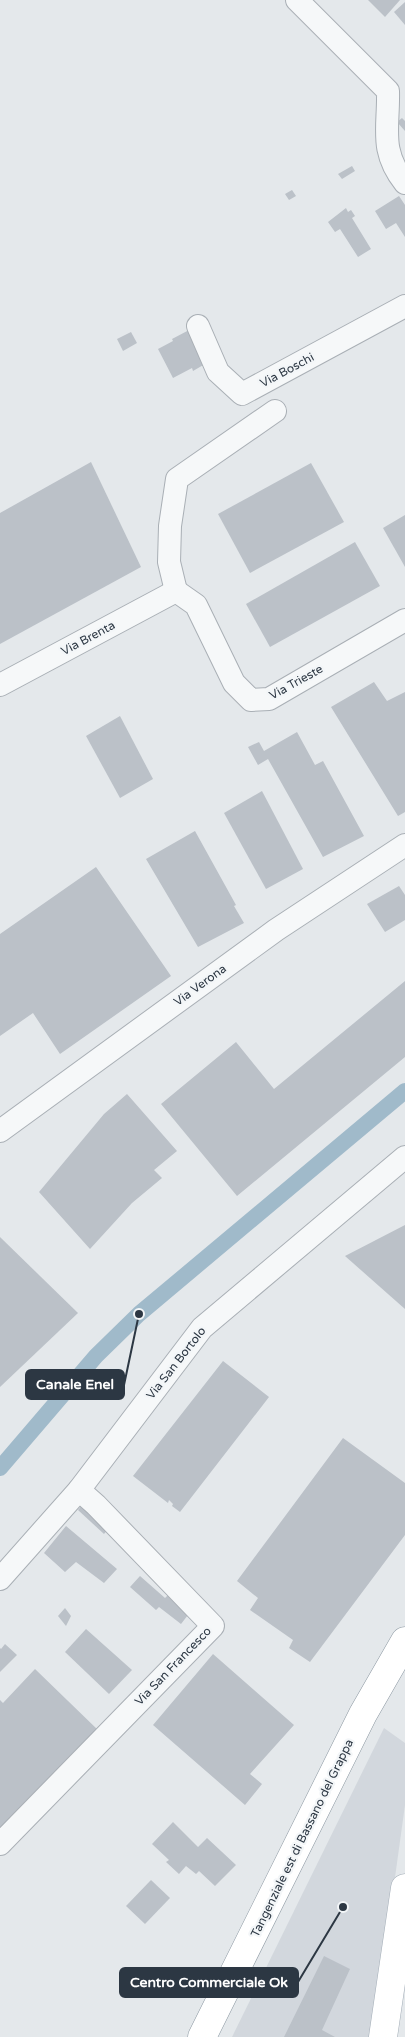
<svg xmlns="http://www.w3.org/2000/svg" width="405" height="2037" viewBox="0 0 405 2037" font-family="'Varela Round',sans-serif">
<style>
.built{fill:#d2d7dd}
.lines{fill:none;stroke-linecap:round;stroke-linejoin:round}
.canal{stroke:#a0baca;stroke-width:16}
.building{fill:#bbc1c8}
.minor-casing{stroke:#a9afb5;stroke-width:24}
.major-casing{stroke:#a3adb7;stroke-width:29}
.highway-casing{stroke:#8b97a1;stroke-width:29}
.minor{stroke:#f6f8f9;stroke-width:22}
.major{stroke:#fff;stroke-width:28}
.highway{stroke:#fff;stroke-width:28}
.labels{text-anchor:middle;stroke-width:4.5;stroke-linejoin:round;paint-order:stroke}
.street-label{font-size:12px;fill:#2c3743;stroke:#f3f6f8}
.leader{fill:none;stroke:#2c3743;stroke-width:2}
.callout-dot{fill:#2c3743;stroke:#f3f6f8;stroke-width:2}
.callout{fill:#2c3743;stroke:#2c3743;stroke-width:2}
.callout-label{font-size:14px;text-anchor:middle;font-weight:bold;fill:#fff}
</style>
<rect width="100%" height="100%" fill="#e4e8eb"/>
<!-- built -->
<polygon class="built" points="384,1728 405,1743 405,1805 373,2037 232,2037"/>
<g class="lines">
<!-- canal -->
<polyline class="canal" points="0,1468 96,1356 139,1314 405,1091"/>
</g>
<!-- building -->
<g class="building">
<polygon points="368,0 400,0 385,17"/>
<polygon points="405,2 405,25 394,12"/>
<polygon points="402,118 405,121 405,131 397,122"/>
<polygon points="352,166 355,171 342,179 338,174"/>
<polygon points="292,190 296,196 289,200 285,194"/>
<polygon points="399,196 405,205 405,237 396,223 386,229 375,211"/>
<polygon points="346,208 348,212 351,210 355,216 352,218 371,249 358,257 340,229 335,232 328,222"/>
<polygon points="191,329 205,364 193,371 192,368 173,378 158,349 173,341 172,339"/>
<polygon points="131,332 137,343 123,351 117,339"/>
<polygon points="91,462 141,567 0,644 0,513"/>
<polygon points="311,463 344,522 250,573 218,514"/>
<polygon points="405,515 405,567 383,528"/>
<polygon points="355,542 380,586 270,647 246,604"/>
<polygon points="374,682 387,701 405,692 405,812 398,816 331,707"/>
<polygon points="120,716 153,779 120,798 86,736"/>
<polygon points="297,732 315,765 323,761 364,836 323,857 268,759 258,765 248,747 259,742 264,751"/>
<polygon points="262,791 303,869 266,889 224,813"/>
<polygon points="195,831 236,905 234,906 244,923 198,947 146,859"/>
<polygon points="96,867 171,976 60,1054 33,1013 0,1036 0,934"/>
<polygon points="399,886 405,895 405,920 385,932 367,904"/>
<polygon points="405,981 405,1057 237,1196 161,1104 236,1042 274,1089"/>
<polygon points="127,1094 177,1151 154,1170 162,1178 132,1203 90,1249 39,1192 104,1114"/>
<polygon points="405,1225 405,1309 345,1256"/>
<polygon points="0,1237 78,1313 0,1387"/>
<polygon points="223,1361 269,1397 180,1512 172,1506 173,1504 169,1500 168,1503 133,1476"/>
<polygon points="343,1438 405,1483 405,1535 310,1662 289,1648 293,1640 250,1610 258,1598 237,1581"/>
<polygon points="86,1500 112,1524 104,1534 78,1510"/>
<polygon points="66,1526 117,1569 104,1583 76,1562 65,1572 44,1553"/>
<polygon points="140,1576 165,1598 170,1593 191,1611 181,1624 159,1607 156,1610 130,1587"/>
<polygon points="65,1608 71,1616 66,1626 58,1616"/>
<polygon points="86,1629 132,1670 109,1694 65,1652"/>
<polygon points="5,1644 17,1655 0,1672 0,1648 1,1649"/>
<polygon points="213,1654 294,1725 250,1774 262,1784 245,1805 153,1725"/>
<polygon points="35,1669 99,1731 0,1831 0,1700 3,1703"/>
<polygon points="173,1822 198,1847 207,1838 236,1865 215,1886 199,1871 196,1874 186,1866 179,1874 166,1862 169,1860 152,1844"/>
<polygon points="151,1880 170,1898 145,1924 126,1906"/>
<polygon points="324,1956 350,1969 322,2030 335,2037 284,2037"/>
</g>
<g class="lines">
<defs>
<g id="minor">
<path d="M297,0L388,91C389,128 379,150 405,183"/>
<polyline points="198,326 218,372 242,394 405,306"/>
<polyline points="176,591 196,605 234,683 251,700 269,699 405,620"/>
<polyline points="176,591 169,562 170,526 177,479 275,411"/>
<polyline points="0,685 176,591"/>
<polyline points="0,1131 276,930 405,845"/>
<polyline points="0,1579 79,1490 202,1328 405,1157"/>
<polyline points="0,1844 213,1626 96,1505 79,1490"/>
</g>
<polyline id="major" points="383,2037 405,1888"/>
<polyline id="highway" points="202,2037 363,1714 405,1641"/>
</defs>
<!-- minor casing -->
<use href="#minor" class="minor-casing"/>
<!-- major casing -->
<use href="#major" class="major-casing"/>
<!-- highway casing -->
<use href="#highway" class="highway-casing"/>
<!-- minor -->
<use href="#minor" class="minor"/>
<!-- major -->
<use href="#major" class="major"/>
<!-- highway -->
<use href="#highway" class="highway"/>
</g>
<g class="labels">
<!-- street labels -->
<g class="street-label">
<text transform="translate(287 370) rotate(-28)" y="4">Via Boschi</text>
<text transform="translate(88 638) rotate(-28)" y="4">Via Brenta</text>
<text transform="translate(296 682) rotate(-29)" y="4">Via Trieste</text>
<text transform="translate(200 985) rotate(-36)" y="4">Via Verona</text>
<text transform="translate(176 1363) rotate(-52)" y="4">Via San Bortolo</text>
<text transform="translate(173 1666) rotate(-46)" y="4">Via San Francesco</text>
<text transform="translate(302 1838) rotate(-64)" y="4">Tangenziale est di Bassano del Grappa</text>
</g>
</g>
<!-- callouts -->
<path class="leader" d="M139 1314L124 1385M343 1907L298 1982"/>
<g class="callout-dot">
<circle cx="139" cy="1314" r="5"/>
<circle cx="343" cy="1907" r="5"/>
</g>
<g class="callout">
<rect x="26" y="1370" width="98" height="29" rx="5"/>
<rect x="120" y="1968" width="178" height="29" rx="5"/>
</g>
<g class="callout-label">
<text x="75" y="1389">Canale Enel</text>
<text x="209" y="1987">Centro Commerciale Ok</text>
</g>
</svg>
